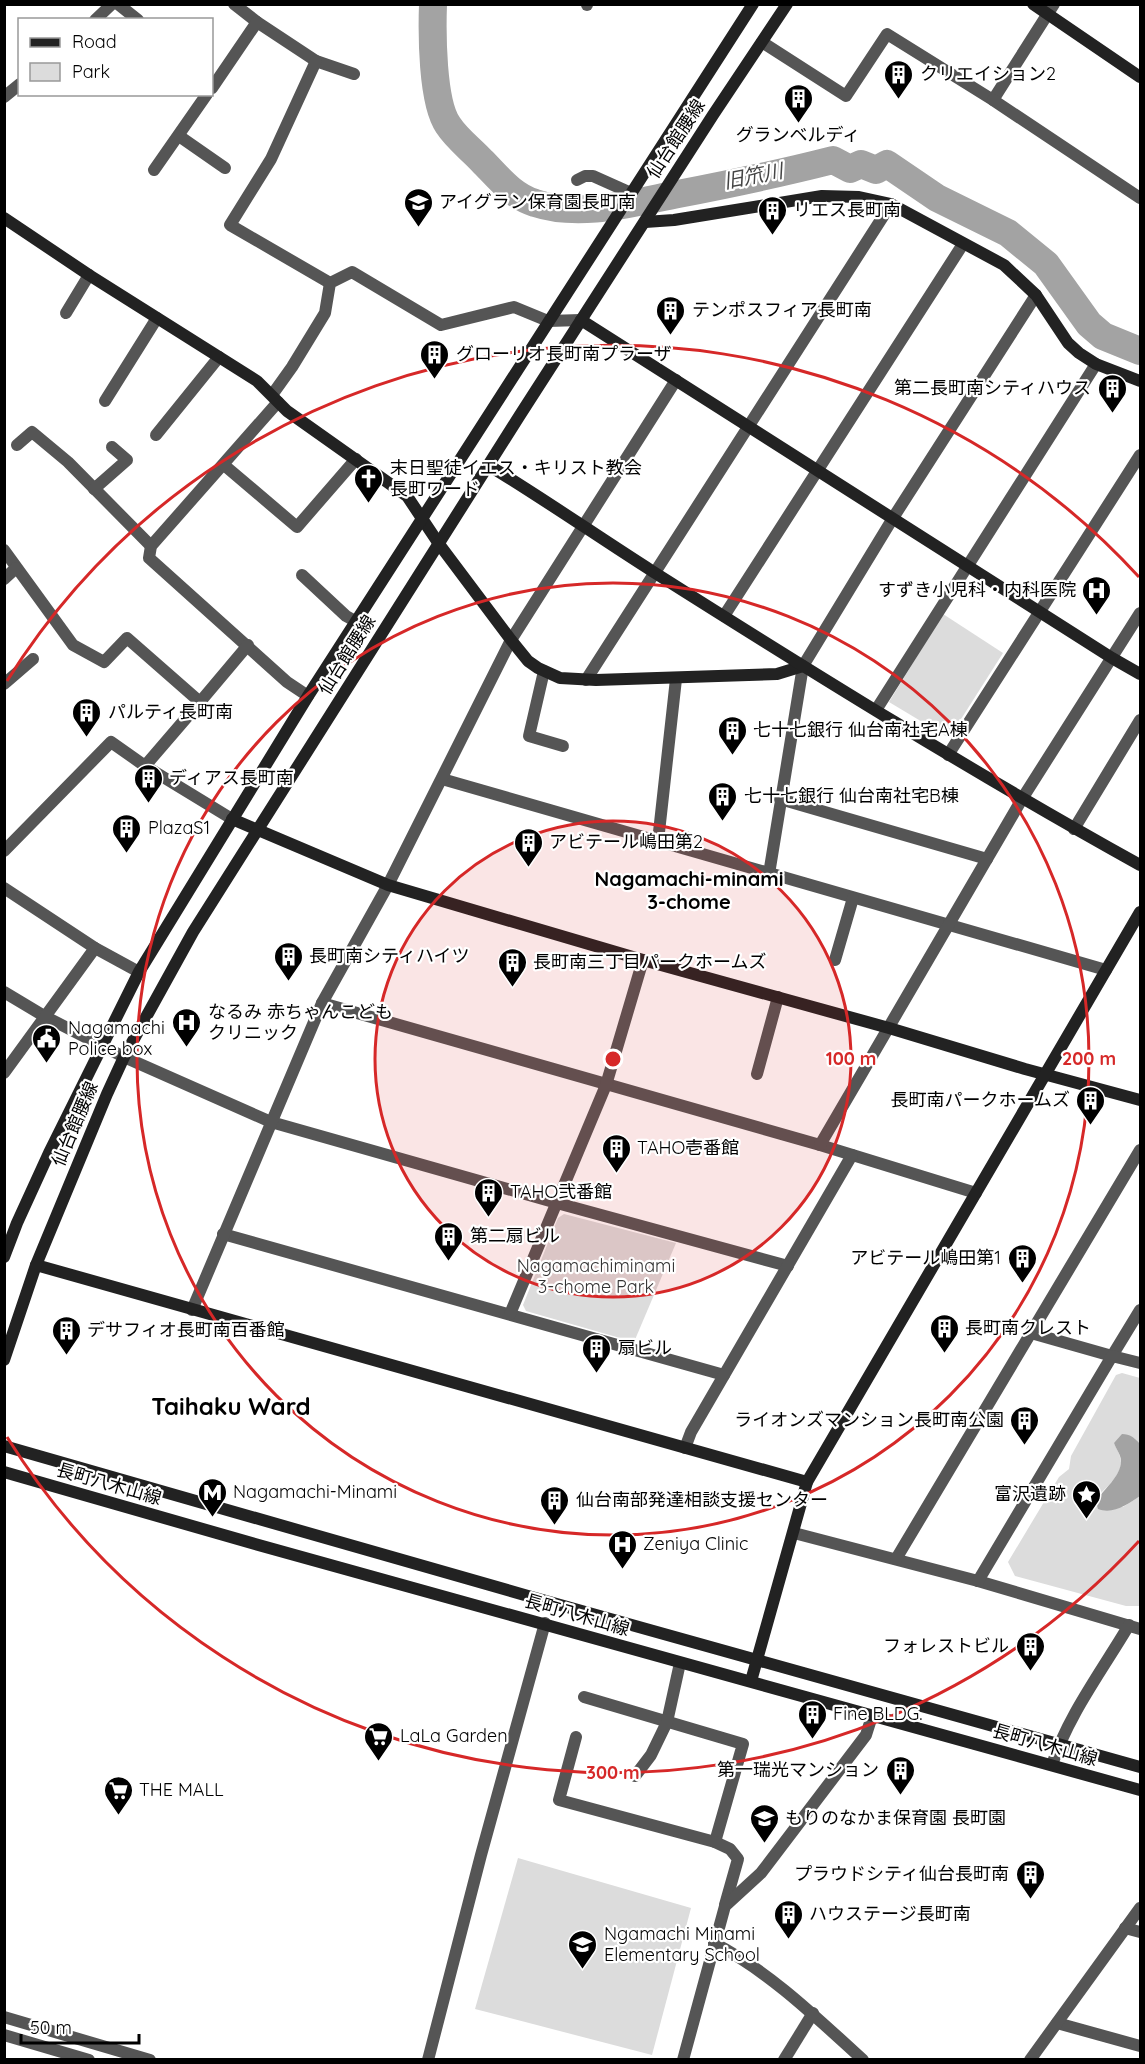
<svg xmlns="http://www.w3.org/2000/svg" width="1145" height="2064" viewBox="0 0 1145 2064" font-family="Quicksand,'Noto Sans JP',sans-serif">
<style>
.green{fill:#dcdcdc}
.water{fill:#a3a3a3}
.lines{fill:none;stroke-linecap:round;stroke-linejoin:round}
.river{stroke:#a3a3a3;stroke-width:28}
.street{stroke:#555;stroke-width:12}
.secondary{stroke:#222;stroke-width:12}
.ring{fill:none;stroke:#d62828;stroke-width:3}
.labels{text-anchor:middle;stroke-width:4.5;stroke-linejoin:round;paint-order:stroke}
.poi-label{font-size:18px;fill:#000;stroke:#fff;text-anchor:start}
.street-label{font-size:18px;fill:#000;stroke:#fff}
.park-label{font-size:18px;fill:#333;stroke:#fff}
.water-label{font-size:20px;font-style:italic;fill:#444;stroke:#fff}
.neighbourhood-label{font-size:20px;font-weight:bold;fill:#000;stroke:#fff}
.district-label{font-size:24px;font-weight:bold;fill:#000;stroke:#fff}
.centre{fill:#d62828;stroke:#fff;stroke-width:3}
.ring-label{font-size:18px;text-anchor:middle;font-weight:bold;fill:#d62828;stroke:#fff;stroke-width:4.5;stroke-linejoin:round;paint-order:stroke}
</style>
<rect width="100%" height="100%" fill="#fff"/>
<!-- green -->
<g class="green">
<polygon points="943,614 1003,653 949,738 889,702"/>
<polygon points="564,1214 676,1243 634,1342 526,1311 523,1305 558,1218"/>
<path d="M1122,1373L1140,1378V1444L1134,1438L1114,1443C1116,1448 1119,1452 1120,1457C1125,1471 1109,1485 1100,1494L1123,1507L1140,1496V1606H1126L1015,1576L1008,1562L1059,1477L1069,1469L1071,1456L1116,1375Z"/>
<polygon points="518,1858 691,1908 652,2055 475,2009"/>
</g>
<!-- water -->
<path class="water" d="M1122,1434C1130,1434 1135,1438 1140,1444V1496C1128,1504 1113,1515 1098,1509L1096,1502C1103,1489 1121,1477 1121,1461C1121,1455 1116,1449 1114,1443Z"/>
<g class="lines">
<!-- river -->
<path class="river" d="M433,4C432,33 432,102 448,125C457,139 471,149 482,161C498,177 512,196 535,203C580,218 632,203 678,194C730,184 782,173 833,160L850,169L861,164L876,170L887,164L937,198L1008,233L1046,264L1089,324L1103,336L1140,351"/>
<!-- street -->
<g class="street">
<polyline points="118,4 138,20"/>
<polyline points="234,4 257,22 316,61 354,74"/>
<polyline points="587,5 587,4"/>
<polyline points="95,20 112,4"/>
<polyline points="762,42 846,96 887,34 993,100 1054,4"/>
<polyline points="316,61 271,159 230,225 330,283"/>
<polyline points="212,88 257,22"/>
<polyline points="4,97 20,84"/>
<polyline points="993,100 1140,198"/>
<polyline points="179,136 225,168"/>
<polyline points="154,170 207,94"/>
<polyline points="577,180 585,176 593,176 631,193"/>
<polyline points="66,313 89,275"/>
<polyline points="272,395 292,367 325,313 330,283 352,272 441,325 514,307 548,321 581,320"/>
<polyline points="105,401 157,318"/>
<polyline points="278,402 151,546 149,558 287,682 308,696"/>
<polyline points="156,435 219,357"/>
<polyline points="17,445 32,432 68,462 151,546"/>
<polyline points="224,465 297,527 356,459"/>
<polyline points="94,489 127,460 112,447"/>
<polyline points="4,550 73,645 104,662 127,638 200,702 145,766"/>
<polyline points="302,575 346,616 357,622"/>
<polyline points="4,579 16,568"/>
<polyline points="724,616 963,244"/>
<polyline points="544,671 529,736 563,746"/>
<polyline points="586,680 891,204"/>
<polyline points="4,684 33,659"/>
<polyline points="200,702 248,645"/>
<polyline points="876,710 1096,364"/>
<polyline points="948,755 1140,455"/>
<polyline points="442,779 1106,970"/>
<polyline points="780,799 987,859"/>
<polyline points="1074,829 1140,720"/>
<polyline points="658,841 676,679"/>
<polyline points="4,851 111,742 145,766 232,819"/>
<polyline points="769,874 803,666 893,518 1036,295"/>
<polyline points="4,888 95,948 139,972"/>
<polyline points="835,960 853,898"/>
<polyline points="4,992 44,1016 124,1057 271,1122 557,1203 788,1266"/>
<polyline points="322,1003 820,1145 976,1193"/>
<polyline points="4,1073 95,948"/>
<polyline points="757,1074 778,997"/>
<polyline points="820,1145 1022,799 1140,613"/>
<polyline points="223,1234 724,1375"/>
<polyline points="192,1310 322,1003 388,885 511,640 676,380"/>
<polyline points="510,1314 606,1085 643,960"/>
<polyline points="1031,1333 1112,1356 1140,1310"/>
<polyline points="685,1448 691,1432 852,1155"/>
<polyline points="794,1533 978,1581 1140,1629"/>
<polyline points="896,1559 1140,1150"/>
<polyline points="978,1581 1112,1356 1140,1363"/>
<polyline points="576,1737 559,1800 715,1842 743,1744 584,1697"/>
<path d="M1052,1765C1067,1717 1103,1669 1129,1625"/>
<polyline points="635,1776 651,1755 667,1722 680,1663"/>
<polyline points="715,1842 730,1849 738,1859 725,1905"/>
<polyline points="1125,1928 1140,1932"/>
<path d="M714,1943C770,1972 817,2018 863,2060"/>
<polyline points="4,2017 150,2060"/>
<polyline points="1057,2023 1140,2046"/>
<polyline points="4,2035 89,2060"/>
<polyline points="428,2060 481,1855 545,1623"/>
<polyline points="683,2060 725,1906 761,1873 866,1735 872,1716"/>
<polyline points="784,2060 813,2013"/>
<polyline points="1030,2060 1140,1908"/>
</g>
<!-- secondary -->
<g class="secondary">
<polyline points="1033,4 1140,77"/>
<polyline points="4,218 89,275 257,381 287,411 407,496 439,544 511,640 528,661 538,668 560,678 596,680 777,674 803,666"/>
<polyline points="645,222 674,220 822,196 859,197 891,204 1004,265 1036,295 1068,343 1079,353 1096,364 1140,381"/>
<polyline points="581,320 1112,658 1140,674"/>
<path d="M488,465C544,499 597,536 652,571C813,673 974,773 1140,865"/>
<polyline points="232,819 388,885 643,960 889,1028 1025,1069 1140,1100"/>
<polyline points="4,1257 17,1223 49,1153 139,972 308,696 753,4"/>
<polyline points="36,1265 807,1482"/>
<polyline points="4,1360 36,1265 107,1094 124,1057 193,932 520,415 713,115 787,4"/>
<polyline points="4,1446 528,1596 1140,1767"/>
<polyline points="4,1472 255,1544 1140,1790"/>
<polyline points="751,1681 807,1482 1140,912"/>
</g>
</g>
<!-- distance rings -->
<circle cx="613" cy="1059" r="238" fill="#d62828" fill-opacity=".12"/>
<g class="ring">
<circle cx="613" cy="1059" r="238"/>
<circle cx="613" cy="1059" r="476"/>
<path d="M1139 1541A714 714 0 0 1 7 1437M7 681A714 714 0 0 1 1139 577"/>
</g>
<!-- icons -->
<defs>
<symbol id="building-pin" viewBox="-11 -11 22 30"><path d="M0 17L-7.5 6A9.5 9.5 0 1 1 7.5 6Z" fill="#000" stroke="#fff"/><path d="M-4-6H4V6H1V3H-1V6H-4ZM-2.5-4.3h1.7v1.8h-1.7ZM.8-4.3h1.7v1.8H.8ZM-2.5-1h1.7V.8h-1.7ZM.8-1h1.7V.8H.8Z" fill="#fff"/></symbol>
<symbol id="school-pin" viewBox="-11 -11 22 30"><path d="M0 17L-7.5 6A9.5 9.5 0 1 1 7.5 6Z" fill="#000" stroke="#fff"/><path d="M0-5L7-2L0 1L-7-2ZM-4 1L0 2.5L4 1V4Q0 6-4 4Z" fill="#fff"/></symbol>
<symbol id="church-pin" viewBox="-11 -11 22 30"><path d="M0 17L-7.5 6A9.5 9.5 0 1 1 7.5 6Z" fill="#000" stroke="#fff"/><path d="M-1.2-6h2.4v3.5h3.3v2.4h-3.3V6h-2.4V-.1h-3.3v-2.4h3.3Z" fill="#fff"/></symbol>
<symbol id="hospital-pin" viewBox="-11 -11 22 30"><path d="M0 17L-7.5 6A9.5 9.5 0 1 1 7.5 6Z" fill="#000" stroke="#fff"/><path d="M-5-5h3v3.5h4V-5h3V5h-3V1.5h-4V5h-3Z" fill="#fff"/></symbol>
<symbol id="civic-pin" viewBox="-11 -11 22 30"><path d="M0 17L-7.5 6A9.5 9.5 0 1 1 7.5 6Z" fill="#000" stroke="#fff"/><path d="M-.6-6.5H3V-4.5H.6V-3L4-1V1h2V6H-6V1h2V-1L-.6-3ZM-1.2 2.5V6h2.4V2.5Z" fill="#fff"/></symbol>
<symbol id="metro-pin" viewBox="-11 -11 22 30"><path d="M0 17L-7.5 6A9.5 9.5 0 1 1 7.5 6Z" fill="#000" stroke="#fff"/><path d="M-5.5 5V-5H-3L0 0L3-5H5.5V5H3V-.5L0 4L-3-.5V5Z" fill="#fff"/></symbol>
<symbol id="sight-pin" viewBox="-11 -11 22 30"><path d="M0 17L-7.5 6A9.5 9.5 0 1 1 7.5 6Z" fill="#000" stroke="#fff"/><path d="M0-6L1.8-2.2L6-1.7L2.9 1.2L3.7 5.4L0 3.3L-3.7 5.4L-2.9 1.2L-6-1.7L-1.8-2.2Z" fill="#fff"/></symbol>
<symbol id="supermarket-pin" viewBox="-11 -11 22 30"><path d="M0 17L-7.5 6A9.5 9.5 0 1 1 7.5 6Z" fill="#000" stroke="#fff"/><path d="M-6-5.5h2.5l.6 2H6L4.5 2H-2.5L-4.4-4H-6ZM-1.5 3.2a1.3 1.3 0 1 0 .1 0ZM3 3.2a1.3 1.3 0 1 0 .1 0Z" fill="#fff"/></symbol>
</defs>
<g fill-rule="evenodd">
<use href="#building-pin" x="882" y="58" width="33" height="45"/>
<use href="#building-pin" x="782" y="82" width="33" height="45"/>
<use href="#school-pin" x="402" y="186" width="33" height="45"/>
<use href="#building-pin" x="756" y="194" width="33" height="45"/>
<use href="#building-pin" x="654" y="294" width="33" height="45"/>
<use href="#building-pin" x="418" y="338" width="33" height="45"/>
<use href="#building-pin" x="1096" y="372" width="33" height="45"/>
<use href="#church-pin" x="352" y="462" width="33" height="45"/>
<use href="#hospital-pin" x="1080" y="574" width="33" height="45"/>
<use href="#building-pin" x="70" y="696" width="33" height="45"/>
<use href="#building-pin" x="716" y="714" width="33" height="45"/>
<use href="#building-pin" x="132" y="762" width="33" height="45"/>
<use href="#building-pin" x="706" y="780" width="33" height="45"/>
<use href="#building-pin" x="110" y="812" width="33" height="45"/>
<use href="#building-pin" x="512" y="826" width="33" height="45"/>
<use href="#building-pin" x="272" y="940" width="33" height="45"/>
<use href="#building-pin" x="496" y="946" width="33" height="45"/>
<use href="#hospital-pin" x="170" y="1006" width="33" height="45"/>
<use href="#civic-pin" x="30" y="1022" width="33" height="45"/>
<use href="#building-pin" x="1074" y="1084" width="33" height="45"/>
<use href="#building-pin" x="600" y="1132" width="33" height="45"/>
<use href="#building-pin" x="472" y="1176" width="33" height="45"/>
<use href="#building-pin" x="432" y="1220" width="33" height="45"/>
<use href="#building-pin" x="1006" y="1242" width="33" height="45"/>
<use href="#building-pin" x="928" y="1312" width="33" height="45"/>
<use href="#building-pin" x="50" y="1314" width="33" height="45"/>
<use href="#building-pin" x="580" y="1332" width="33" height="45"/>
<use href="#building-pin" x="1008" y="1404" width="33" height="45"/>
<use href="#metro-pin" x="196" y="1476" width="33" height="45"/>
<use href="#sight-pin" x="1070" y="1478" width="33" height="45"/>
<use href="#building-pin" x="538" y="1484" width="33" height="45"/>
<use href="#hospital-pin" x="606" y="1528" width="33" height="45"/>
<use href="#building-pin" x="1014" y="1630" width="33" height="45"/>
<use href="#building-pin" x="796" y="1698" width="33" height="45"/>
<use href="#supermarket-pin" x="362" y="1720" width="33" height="45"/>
<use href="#building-pin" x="884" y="1754" width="33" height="45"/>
<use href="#supermarket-pin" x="102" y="1774" width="33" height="45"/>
<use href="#school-pin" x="748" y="1802" width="33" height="45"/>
<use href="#building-pin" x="1014" y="1858" width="33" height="45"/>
<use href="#building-pin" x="772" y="1898" width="33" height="45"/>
<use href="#school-pin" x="566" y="1928" width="33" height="45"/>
</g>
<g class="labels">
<!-- poi labels -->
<g class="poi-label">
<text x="920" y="80">クリエイション2</text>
<text x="798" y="141" text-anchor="middle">グランベルディ</text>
<text x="439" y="208">アイグラン保育園長町南</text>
<text x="793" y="216">リエス長町南</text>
<text x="692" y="316">テンポスフィア長町南</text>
<text x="456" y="360">グローリオ長町南プラーザ</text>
<text x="1091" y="394" text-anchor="end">第二長町南シティハウス</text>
<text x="390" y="474">末日聖徒イエス・キリスト教会<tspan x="390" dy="21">長町ワード</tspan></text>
<text x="1076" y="596" text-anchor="end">すずき小児科・内科医院</text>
<text x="108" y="718">パルティ長町南</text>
<text x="753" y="736">七十七銀行 仙台南社宅A棟</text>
<text x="169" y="784">ディアス長町南</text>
<text x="744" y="802">七十七銀行 仙台南社宅B棟</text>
<text x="148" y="834">PlazaS1</text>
<text x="549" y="848">アビテール嶋田第2</text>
<text x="309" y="962">長町南シティハイツ</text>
<text x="533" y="968">長町南三丁目パークホームズ</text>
<text x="208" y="1018">なるみ 赤ちゃんこども<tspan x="208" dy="21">クリニック</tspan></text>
<text x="68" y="1034">Nagamachi<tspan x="68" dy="21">Police box</tspan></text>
<text x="1070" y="1106" text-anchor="end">長町南パークホームズ</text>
<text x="637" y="1154">TAHO壱番館</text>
<text x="510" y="1198">TAHO弐番館</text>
<text x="470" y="1242">第二扇ビル</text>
<text x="1001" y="1264" text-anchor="end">アビテール嶋田第1</text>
<text x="965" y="1334">長町南クレスト</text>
<text x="87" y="1336">デサフィオ長町南百番館</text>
<text x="618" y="1354">扇ビル</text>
<text x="1004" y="1426" text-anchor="end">ライオンズマンション長町南公園</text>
<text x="233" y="1498">Nagamachi-Minami</text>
<text x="1066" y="1500" text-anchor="end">富沢遺跡</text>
<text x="576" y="1506">仙台南部発達相談支援センター</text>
<text x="643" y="1550">Zeniya Clinic</text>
<text x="1009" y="1652" text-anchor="end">フォレストビル</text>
<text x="833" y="1720">Fine BLDG.</text>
<text x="400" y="1742">LaLa Garden</text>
<text x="879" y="1776" text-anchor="end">第一瑞光マンション</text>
<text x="139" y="1796">THE MALL</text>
<text x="785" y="1824">もりのなかま保育園 長町園</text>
<text x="1009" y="1880" text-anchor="end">プラウドシティ仙台長町南</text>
<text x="809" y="1920">ハウステージ長町南</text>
<text x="604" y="1940">Ngamachi Minami<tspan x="604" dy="21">Elementary School</tspan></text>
</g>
<!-- street labels -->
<g class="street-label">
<text transform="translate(676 139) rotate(-57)" y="6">仙台館腰線</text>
<text transform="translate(347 655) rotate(-58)" y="6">仙台館腰線</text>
<text transform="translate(75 1124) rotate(-67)" y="6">仙台館腰線</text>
<text transform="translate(109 1484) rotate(16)" y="6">長町八木山線</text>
<text transform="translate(577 1615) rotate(16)" y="6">長町八木山線</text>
<text transform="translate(1045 1745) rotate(16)" y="6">長町八木山線</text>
</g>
<!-- park labels -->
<g class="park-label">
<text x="596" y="1272">Nagamachiminami<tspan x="596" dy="21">3-chome Park</tspan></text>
</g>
<!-- water labels -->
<g class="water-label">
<text transform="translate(753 176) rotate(-11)" y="7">旧笊川</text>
</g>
<!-- neighbourhood labels -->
<g class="neighbourhood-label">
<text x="689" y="886">Nagamachi-minami<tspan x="689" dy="23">3-chome</tspan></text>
</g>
<!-- district labels -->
<g class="district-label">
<text x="231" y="1415">Taihaku Ward</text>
</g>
</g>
<circle cx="613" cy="1059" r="9" class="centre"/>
<g class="ring-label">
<text x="851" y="1065">100 m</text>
<text x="1089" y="1065">200 m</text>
<text x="613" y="1779">300 m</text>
</g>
<!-- border -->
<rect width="1145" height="2064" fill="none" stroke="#000000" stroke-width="12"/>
<!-- legend -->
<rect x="18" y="18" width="195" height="78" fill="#ffffff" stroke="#999999" stroke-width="1.5"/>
<rect x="30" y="38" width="30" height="9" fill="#222222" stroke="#999999" stroke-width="1.5"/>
<text x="72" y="48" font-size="18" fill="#000000">Road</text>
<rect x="30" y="63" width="30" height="18" fill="#dcdcdc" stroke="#999999" stroke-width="1.5"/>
<text x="72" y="78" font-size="18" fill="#000000">Park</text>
<!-- scale -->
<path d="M21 2034v9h118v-9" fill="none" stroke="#000000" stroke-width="3"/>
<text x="30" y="2034" font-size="18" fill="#000000" stroke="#ffffff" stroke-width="4.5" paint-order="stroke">50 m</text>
</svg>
